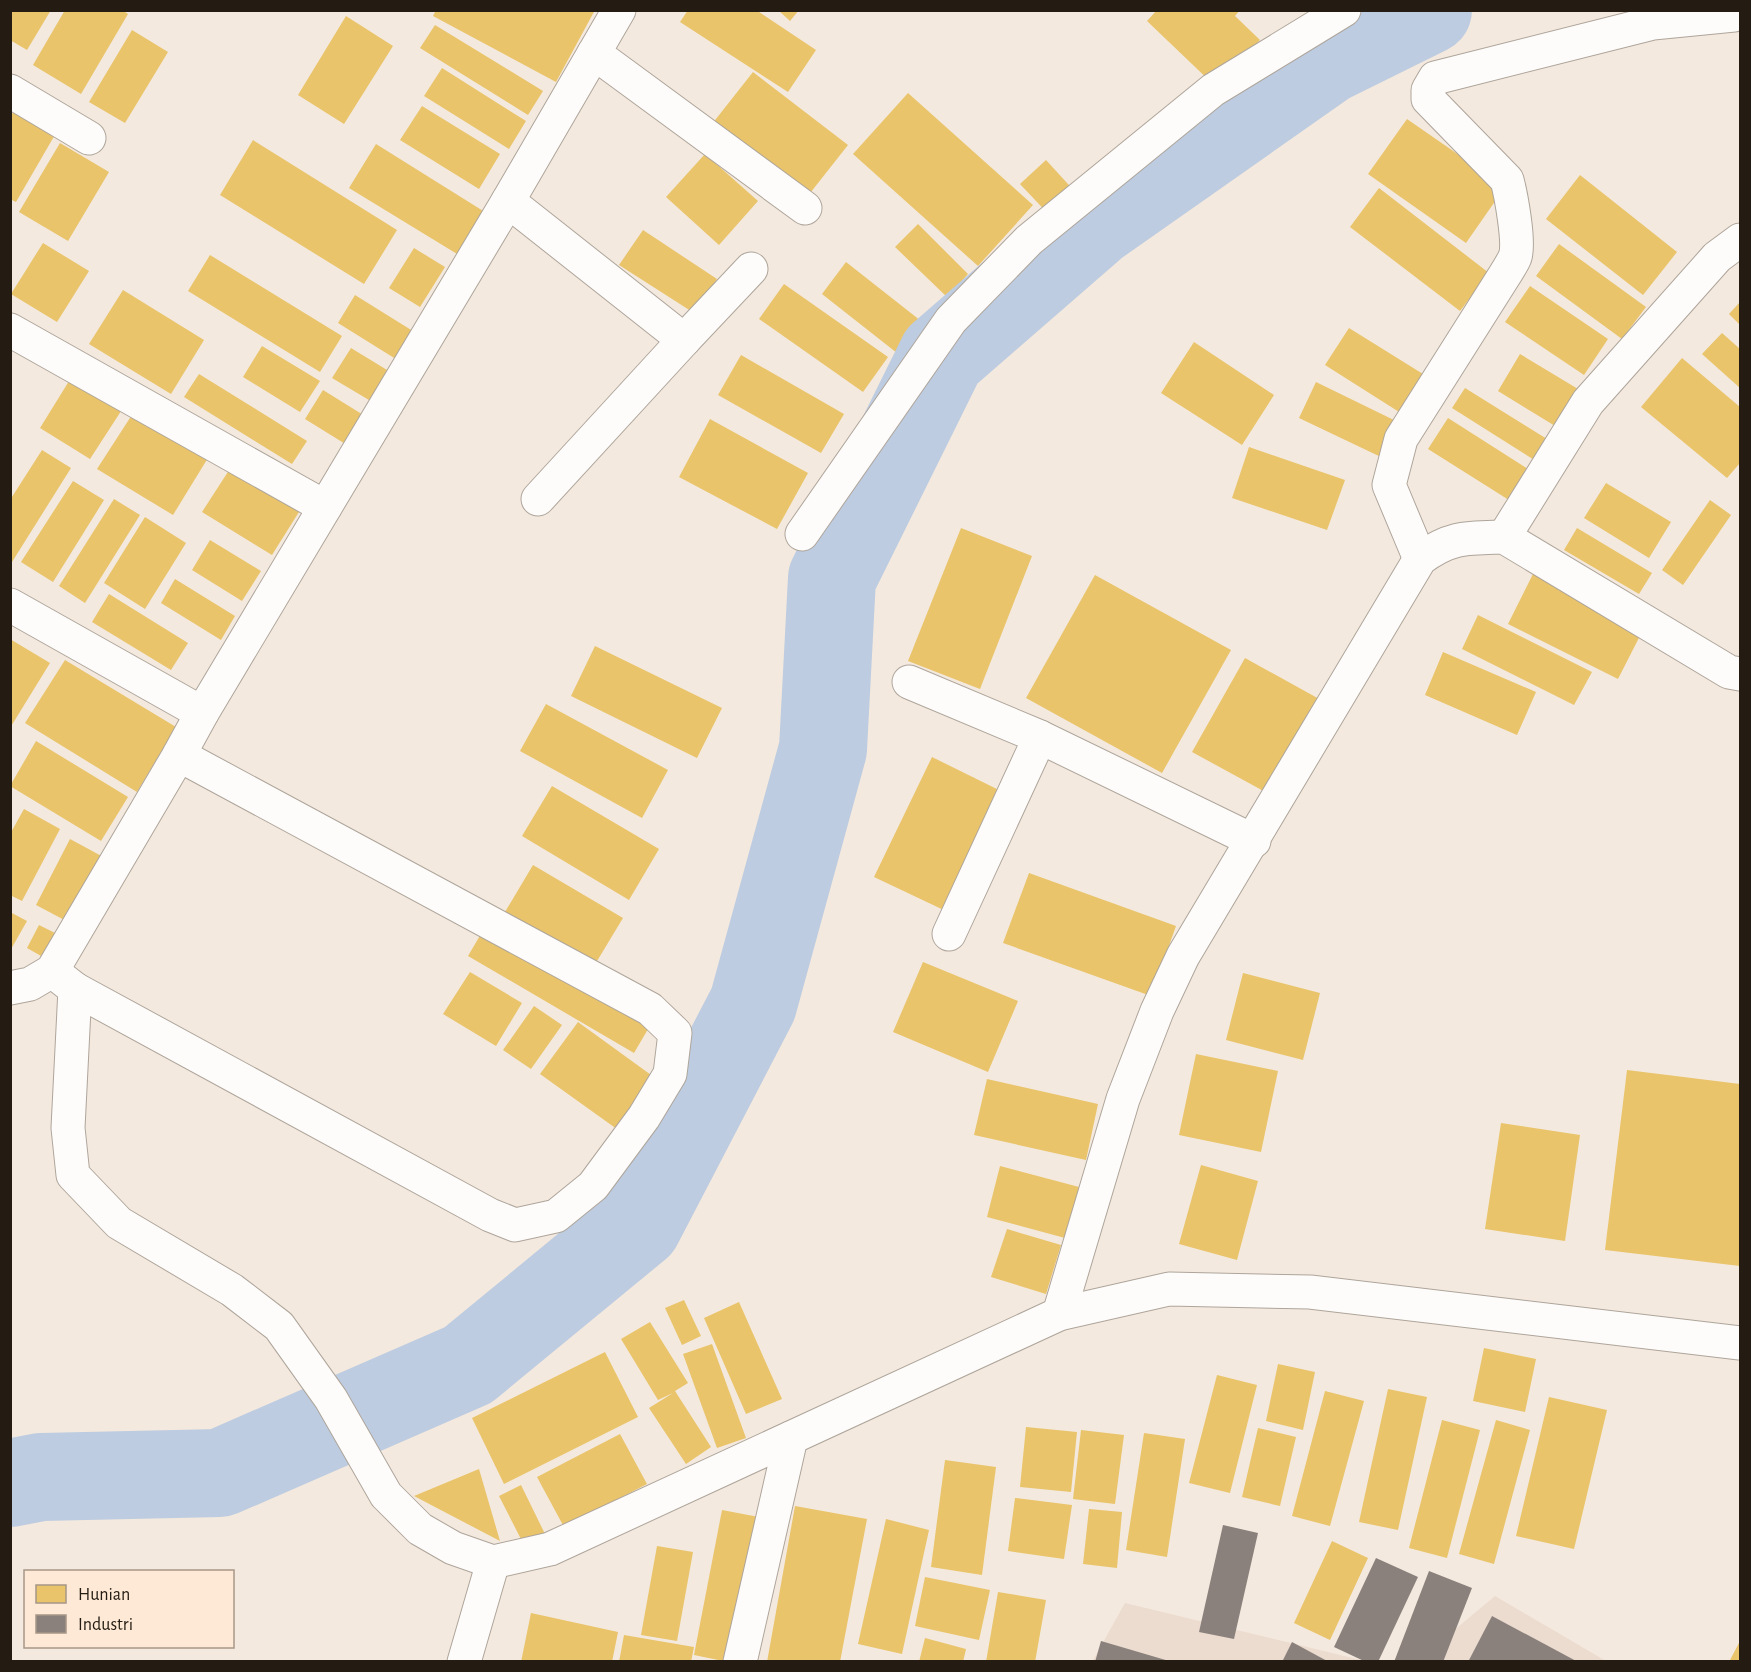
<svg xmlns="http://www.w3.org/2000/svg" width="1751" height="1672" viewBox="0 0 1751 1672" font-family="'Alegreya Sans',sans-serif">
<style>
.industrial{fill:#ecdbcf}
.homes{fill:#e9c46a}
.industry{fill:#8a817c}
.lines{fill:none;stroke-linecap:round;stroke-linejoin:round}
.river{stroke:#bdcce0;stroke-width:88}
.street-casing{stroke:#aea59b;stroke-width:35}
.street{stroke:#fdfcfa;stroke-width:33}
</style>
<rect width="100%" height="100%" fill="#f4e9de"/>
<!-- industrial -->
<g class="industrial">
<polygon points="1495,1596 1606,1661 1416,1662"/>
<polygon points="1125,1603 1365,1661 1092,1662"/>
</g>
<!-- homes -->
<g class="homes">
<polygon points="10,10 51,10 27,50 10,40"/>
<polygon points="65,10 122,10 128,14 81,94 33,65"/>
<polygon points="436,10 595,10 556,82 433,16"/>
<polygon points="688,10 756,10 816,50 788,92 680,22"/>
<polygon points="778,10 799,10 790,21"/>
<polygon points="1157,10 1240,10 1235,16 1260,40 1215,86 1147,21"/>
<polygon points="346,16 393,46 344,124 298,95"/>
<polygon points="435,25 543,91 528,115 420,48"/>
<polygon points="132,30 168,52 125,123 89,102"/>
<polygon points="442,68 526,121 509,149 424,96"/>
<polygon points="753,72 848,145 807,197 712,124"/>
<polygon points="908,93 1033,205 978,266 853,154"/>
<polygon points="422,106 500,154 479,189 400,140"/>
<polygon points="16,108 56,133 16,202 10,199 10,117"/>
<polygon points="1407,119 1505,187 1466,243 1368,174"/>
<polygon points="253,140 397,230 364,284 220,195"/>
<polygon points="60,143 109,172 68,241 19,212"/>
<polygon points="376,144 488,214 462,257 349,188"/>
<polygon points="705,154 758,201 719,245 666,197"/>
<polygon points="1046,160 1078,195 1053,219 1020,184"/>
<polygon points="1580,175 1677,252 1643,295 1546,219"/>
<polygon points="1379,188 1489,273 1460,311 1350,227"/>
<polygon points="918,224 968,274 947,297 895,247"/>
<polygon points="643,230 717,279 694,313 619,265"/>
<polygon points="43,243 89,271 57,322 11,294"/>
<polygon points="1559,244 1646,307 1622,339 1536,276"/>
<polygon points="414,248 445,267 420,307 389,288"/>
<polygon points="210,255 342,336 320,372 188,291"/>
<polygon points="846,262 921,321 897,353 822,294"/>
<polygon points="784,284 888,357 863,392 759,319"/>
<polygon points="1530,286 1608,339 1584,375 1505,322"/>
<polygon points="123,290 204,340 171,394 89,344"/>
<polygon points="355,295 416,333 399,361 338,323"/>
<polygon points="1740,302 1740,325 1729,314"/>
<polygon points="1349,328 1431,379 1407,417 1325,365"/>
<polygon points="1722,333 1740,349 1740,388 1702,354"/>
<polygon points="1194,342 1274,395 1242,445 1161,393"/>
<polygon points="262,346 320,381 300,412 243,377"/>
<polygon points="351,348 392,373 374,403 332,378"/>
<polygon points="1520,354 1583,392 1560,429 1498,391"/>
<polygon points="741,355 844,414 821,453 718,395"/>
<polygon points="1682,358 1740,407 1740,463 1727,478 1641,407"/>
<polygon points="74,373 125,405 90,459 40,428"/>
<polygon points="199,374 307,441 292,464 184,397"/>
<polygon points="1316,382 1400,423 1383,458 1299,418"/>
<polygon points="1465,388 1555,444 1542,465 1452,408"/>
<polygon points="323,390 373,421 355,450 305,419"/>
<polygon points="137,407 211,453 173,515 97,469"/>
<polygon points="1448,418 1539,476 1520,507 1428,449"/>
<polygon points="710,419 808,473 777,529 679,477"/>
<polygon points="1249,447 1345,480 1327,530 1232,498"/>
<polygon points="42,450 71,468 12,562 10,500"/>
<polygon points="235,461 304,504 272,555 202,512"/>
<polygon points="73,481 104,500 53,582 21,562"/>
<polygon points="1606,483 1671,522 1649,558 1584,518"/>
<polygon points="114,499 140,515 85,603 59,586"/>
<polygon points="1710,500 1731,515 1683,585 1662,570"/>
<polygon points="145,517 186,543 145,609 104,583"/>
<polygon points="961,528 1032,556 980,689 908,661"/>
<polygon points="1577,528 1652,573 1639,594 1564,550"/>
<polygon points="210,540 261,571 242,601 192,570"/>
<polygon points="1535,570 1645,626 1618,679 1508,624"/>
<polygon points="1095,575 1231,650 1162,773 1026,698"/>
<polygon points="175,579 235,616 221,640 161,603"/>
<polygon points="109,594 188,643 171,670 92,622"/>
<polygon points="1478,615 1592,672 1574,705 1462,649"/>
<polygon points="10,639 50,663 10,728"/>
<polygon points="595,646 722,708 697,758 571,696"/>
<polygon points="1443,652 1536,692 1517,735 1425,695"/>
<polygon points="1245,658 1321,700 1269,794 1192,752"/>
<polygon points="65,660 176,727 137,792 25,723"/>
<polygon points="546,704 668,770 642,818 520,751"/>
<polygon points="36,741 128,797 101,841 10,786"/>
<polygon points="932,757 1007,794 950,913 874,877"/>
<polygon points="552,786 659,849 629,900 522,836"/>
<polygon points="24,809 60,829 22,901 10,895 10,834"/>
<polygon points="70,839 107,859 72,924 36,905"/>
<polygon points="533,865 623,918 591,971 502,917"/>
<polygon points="1029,873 1176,926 1151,996 1003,943"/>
<polygon points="10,912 27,921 10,951"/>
<polygon points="39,925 63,937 50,961 27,948"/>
<polygon points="485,927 651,1024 634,1053 468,956"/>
<polygon points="923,962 1018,1001 988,1072 893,1032"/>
<polygon points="470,972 522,1003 496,1046 443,1014"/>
<polygon points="1243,973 1320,993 1303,1060 1226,1040"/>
<polygon points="534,1006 562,1025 531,1069 503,1050"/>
<polygon points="578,1022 658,1080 621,1132 540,1074"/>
<polygon points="1196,1054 1278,1071 1261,1152 1179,1135"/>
<polygon points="1627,1070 1740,1084 1740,1266 1605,1250"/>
<polygon points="987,1079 1098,1104 1086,1160 974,1135"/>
<polygon points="1501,1123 1580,1135 1565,1241 1485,1229"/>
<polygon points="1201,1165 1258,1181 1237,1260 1179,1244"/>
<polygon points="1000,1166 1079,1187 1065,1238 987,1217"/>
<polygon points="1007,1229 1061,1245 1046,1294 991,1277"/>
<polygon points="684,1300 701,1336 682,1345 665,1308"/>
<polygon points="739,1302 782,1399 746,1414 704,1318"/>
<polygon points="650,1322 688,1383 675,1391 711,1447 686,1464 649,1408 673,1393 658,1400 621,1339"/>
<polygon points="712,1344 746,1438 717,1448 683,1354"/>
<polygon points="1484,1348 1536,1359 1525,1412 1473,1401"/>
<polygon points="605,1352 638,1417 504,1484 472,1418"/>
<polygon points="1278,1364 1315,1372 1303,1430 1266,1421"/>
<polygon points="1217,1375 1257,1385 1230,1493 1189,1483"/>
<polygon points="1388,1389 1427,1397 1398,1530 1359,1522"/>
<polygon points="1325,1391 1364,1401 1330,1526 1292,1516"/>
<polygon points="1549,1397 1607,1410 1574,1549 1516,1536"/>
<polygon points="1442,1420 1480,1430 1447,1558 1409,1548"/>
<polygon points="1496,1420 1530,1430 1494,1564 1459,1554"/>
<polygon points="1026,1427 1077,1432 1071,1492 1020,1487"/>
<polygon points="1258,1428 1296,1437 1280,1506 1242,1497"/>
<polygon points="1081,1430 1124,1435 1115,1504 1073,1499"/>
<polygon points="1144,1433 1185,1439 1167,1557 1126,1550"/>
<polygon points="620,1434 647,1484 564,1527 537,1477"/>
<polygon points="945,1460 996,1467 982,1575 931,1567"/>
<polygon points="479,1469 500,1541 414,1496"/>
<polygon points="521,1485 545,1534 524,1545 499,1496"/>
<polygon points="1015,1498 1072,1505 1064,1559 1008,1551"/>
<polygon points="795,1506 867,1519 840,1662 767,1662"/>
<polygon points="1089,1509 1122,1512 1117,1568 1083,1564"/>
<polygon points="722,1510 764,1518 728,1662 694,1655"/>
<polygon points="886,1519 929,1530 902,1654 858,1644"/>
<polygon points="1332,1541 1368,1558 1330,1640 1294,1623"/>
<polygon points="657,1546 693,1552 677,1641 641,1635"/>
<polygon points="925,1577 990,1590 979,1640 915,1626"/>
<polygon points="998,1592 1046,1600 1035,1662 986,1662"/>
<polygon points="531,1613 618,1632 612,1662 521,1662"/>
<polygon points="624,1635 694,1647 691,1662 619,1662"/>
<polygon points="925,1638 966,1649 963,1662 919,1662"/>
<polygon points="1740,1641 1740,1662 1729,1662"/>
</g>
<!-- industry -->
<g class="industry">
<polygon points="1223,1525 1258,1533 1234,1639 1199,1632"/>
<polygon points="1376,1558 1418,1577 1378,1662 1366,1662 1334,1647"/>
<polygon points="1429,1571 1472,1588 1443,1662 1394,1662"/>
<polygon points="1492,1616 1578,1662 1468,1662"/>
<polygon points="1101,1641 1169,1661 1169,1662 1095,1662"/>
<polygon points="1292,1642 1329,1662 1282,1662"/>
</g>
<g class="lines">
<!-- river -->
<polyline class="river" points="10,1483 41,1477 220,1473 468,1365 638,1225 753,1004 823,749 832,578 942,356 1095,223 1327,60 1428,10"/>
<defs>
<g id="street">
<polyline points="594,53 805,208"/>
<polyline points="10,91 89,138"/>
<polyline points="508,201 684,340 538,499"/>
<polyline points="10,330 325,507"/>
<polyline points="684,340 751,269"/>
<polyline points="802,534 951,320 1029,240 1213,90 1344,10"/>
<polyline points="1504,537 1588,402 1717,257 1740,240"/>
<path d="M1420,559L1389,485L1401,439L1506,273C1509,268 1513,262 1515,257C1520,243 1511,195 1507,180L1428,99V90L1435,78L1653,23L1734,15L1740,12"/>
<polyline points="10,605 202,713"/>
<polyline points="909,682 1040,737 1254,841"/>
<polyline points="949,934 1040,737"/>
<polyline points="52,971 75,989 68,1128 73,1175 119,1223 232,1290 279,1326 331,1399 386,1495 420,1529 453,1548 493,1562 550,1549 1059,1314 1169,1289 1310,1292 1740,1343"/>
<polyline points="10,988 30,984 52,971 179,755 202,713 508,201 619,10"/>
<polyline points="75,989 490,1215 515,1225 556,1216 593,1186 644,1117 670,1074 675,1033 650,1009 179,755"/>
<path d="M1059,1314L1123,1099L1157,1011L1183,956L1420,559C1451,536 1468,538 1504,537L1729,672L1740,674"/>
<polyline points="464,1662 493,1562"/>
<polyline points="740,1662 791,1438"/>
</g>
</defs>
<!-- street casing -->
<use href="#street" class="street-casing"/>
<!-- street -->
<use href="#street" class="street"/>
</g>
<!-- border -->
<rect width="1751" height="1672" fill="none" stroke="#241c13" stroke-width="24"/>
<!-- legend -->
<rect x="24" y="1570" width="210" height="78" fill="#fde9d5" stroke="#a69787" stroke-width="1.5"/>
<rect x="36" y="1585" width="30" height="18" fill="#e9c46a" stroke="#a69787" stroke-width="1.5"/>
<text x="78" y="1600" font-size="18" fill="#241c13">Hunian</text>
<rect x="36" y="1615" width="30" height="18" fill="#8a817c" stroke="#a69787" stroke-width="1.5"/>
<text x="78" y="1630" font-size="18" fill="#241c13">Industri</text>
</svg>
